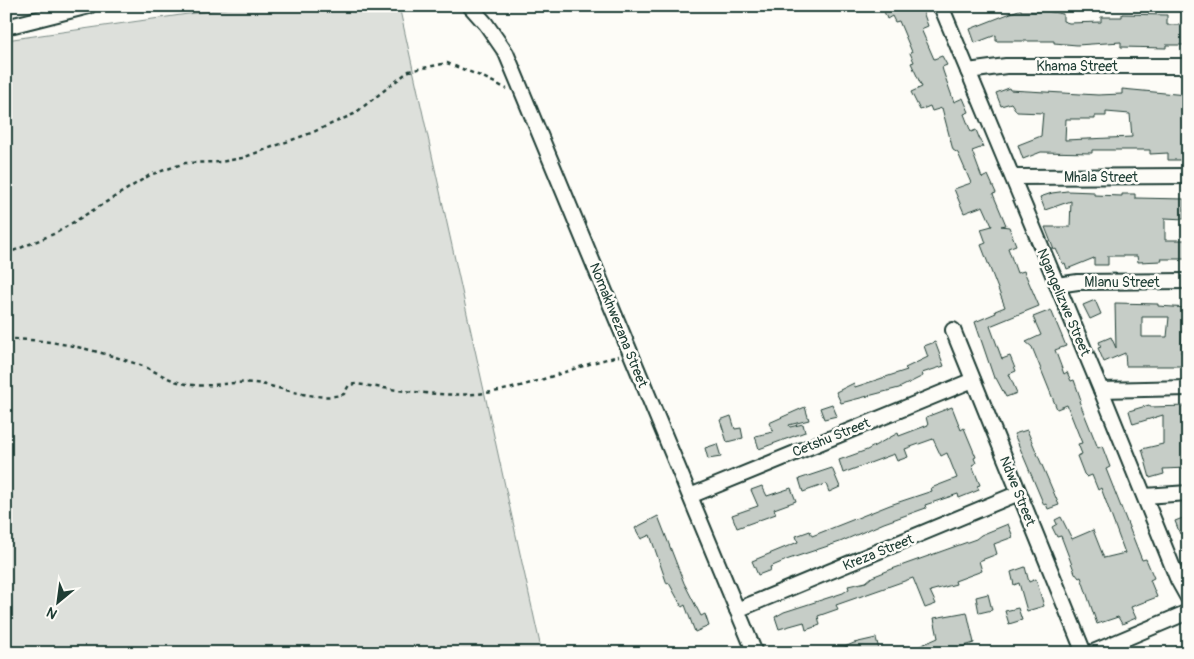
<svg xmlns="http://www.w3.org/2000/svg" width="1194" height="659" viewBox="0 0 1194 659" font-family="Pangolin,sans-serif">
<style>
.green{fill:#dde0db;stroke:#7e8e88}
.building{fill:#c6cdc7;stroke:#1f3d34;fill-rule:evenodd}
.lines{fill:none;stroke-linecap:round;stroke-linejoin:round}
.minor-casing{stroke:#1f3d34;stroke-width:18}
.path{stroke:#1f3d34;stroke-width:2.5;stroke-dasharray:4 4;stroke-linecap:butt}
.minor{stroke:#fdfcf7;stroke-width:14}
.labels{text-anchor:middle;stroke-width:5;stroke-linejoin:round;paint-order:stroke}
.street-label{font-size:14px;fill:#1f3d34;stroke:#fdfcf7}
</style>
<rect width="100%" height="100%" fill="#fdfcf7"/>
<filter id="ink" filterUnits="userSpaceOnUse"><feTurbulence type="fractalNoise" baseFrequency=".02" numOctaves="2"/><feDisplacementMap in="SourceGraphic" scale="10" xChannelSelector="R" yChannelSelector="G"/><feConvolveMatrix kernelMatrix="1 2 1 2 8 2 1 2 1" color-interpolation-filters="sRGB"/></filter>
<g filter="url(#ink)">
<!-- green -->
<polygon class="green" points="244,6 399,6 542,653 6,653 6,40"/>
<!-- building -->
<g class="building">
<polygon points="882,6 921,6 928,26 921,29 934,59 942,56 947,65 942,67 943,71 954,102 963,98 969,112 964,114 971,132 976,130 983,147 972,151 982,178 988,175 996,193 993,194 1006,225 1001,226 1009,227 1016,245 1008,248 1017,273 1024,271 1039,306 990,326 1002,359 1010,356 1016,371 1009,374 1017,393 1006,397 996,378 994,378 975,322 996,313 995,311 1005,307 981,245 986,243 981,229 992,226 983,206 964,213 954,189 971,183 958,153 953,150 942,108 932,111 930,106 920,110 911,92 922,87 911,63 914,62 910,53 912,52 899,21 895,22 892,16 887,19"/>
<polygon points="1021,9 1021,11 1046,11 1063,14 1063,21 1069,23 1101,22 1101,17 1122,17 1122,14 1167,15 1167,25 1188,25 1188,45 1166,45 1166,48 1121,47 1121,42 1077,45 1054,43 1054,41 996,41 996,35 975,43 970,29"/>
<path d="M1009,88L1010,90L1098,95L1122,94V89L1186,95L1188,160H1168V153L1150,154V150H1092V153L1041,152L1023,159L1018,145L1041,136L1043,113L1017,112L1011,103L1001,106L996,93ZM1106,112L1130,114L1132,137L1065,140L1066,119H1095V116H1106Z"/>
<polygon points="1067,191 1094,192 1094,195 1122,196 1122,194 1135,194 1135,198 1184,199 1184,219 1165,218 1165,240 1188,240 1188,259 1161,259 1162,261 1138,262 1137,256 1108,256 1108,265 1094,265 1094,258 1067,269 1065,263 1063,264 1056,249 1054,250 1045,227 1070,227 1071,201 1045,210 1040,197 1052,193"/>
<polygon points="1095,300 1101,314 1090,319 1083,305"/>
<path d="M1115,303L1158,304V306L1188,308V317H1184L1187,319L1186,331H1182L1181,353H1188V366H1126L1125,353L1104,362L1098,348L1101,347L1099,342L1111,337L1116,348ZM1142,317H1169L1167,337H1142Z"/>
<polygon points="1051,310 1066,346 1055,350 1064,374 1067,372 1071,381 1074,380 1081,400 1079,401 1094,438 1098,448 1102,446 1110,467 1106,469 1142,560 1146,559 1154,578 1150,580 1157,597 1131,607 1136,618 1122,624 1118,617 1097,624 1081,577 1079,578 1075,573 1061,536 1057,537 1052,527 1057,524 1055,520 1061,517 1072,539 1093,530 1104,558 1125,553 1101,488 1098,490 1092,475 1087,477 1084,474 1077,456 1082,454 1078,444 1082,443 1067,405 1057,409 1032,347 1026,342 1041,335 1033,317"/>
<polygon points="935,342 944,366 922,373 923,376 899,388 841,403 836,392 854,383 855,387 907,370 905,368 928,357 924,346"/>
<polygon points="832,404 837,416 824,419 820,408"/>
<polygon points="1149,405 1150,407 1187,406 1187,468 1163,469 1164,474 1150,478 1142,449 1163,444 1163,415 1133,424 1129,411"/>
<polygon points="805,407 809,420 789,425 790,427 803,424 805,432 759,449 755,436 773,432 769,423"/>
<polygon points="952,407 961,430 964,428 976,457 974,458 976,463 972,465 980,485 977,486 979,490 959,498 958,494 925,505 926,508 884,523 840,542 789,559 770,567 771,570 758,575 752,561 798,542 796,536 810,531 812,536 890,505 932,491 931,488 957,478 947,453 941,456 933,439 905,449 908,457 897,461 894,454 843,473 839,460 867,450 898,433 899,436 928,425 926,417"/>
<polygon points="731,416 735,429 741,428 743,438 727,442 720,420"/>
<polygon points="1027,430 1059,505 1048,509 1046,504 1044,505 1014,434"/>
<polygon points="717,444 721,457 708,459 705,448"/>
<polygon points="832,468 840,487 829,492 826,484 803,492 799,479"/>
<polygon points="762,486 767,496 791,488 796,501 774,509 776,514 737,528 732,515 758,506 751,490"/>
<polygon points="658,516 684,583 701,616 705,614 709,626 695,632 685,605 682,607 669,583 667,584 650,535 641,539 635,528"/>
<polygon points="1188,516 1188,530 1180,534 1175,521"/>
<polygon points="1008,524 1013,537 994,544 997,554 979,561 982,571 955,581 956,584 930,591 936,604 925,608 913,578 836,605 838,609 818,616 820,625 806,630 804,622 779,629 775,617 784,612 843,593 849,589 848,586 866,582 872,577 892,569 976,539 981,535"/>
<polygon points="1025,567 1029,582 1036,579 1044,606 1027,611 1019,583 1014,585 1011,572"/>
<polygon points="988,594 992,610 979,613 976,597"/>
<polygon points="1018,608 1022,620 1009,624 1005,611"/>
<polygon points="967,612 974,643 942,653 904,653 938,638 934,618"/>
<polygon points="876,638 880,653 831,653 854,643"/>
</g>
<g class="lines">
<defs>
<g id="minor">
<polyline points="470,6 486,24 506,53 755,653"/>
<polyline points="941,6 1101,390 1178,580 1188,598"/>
<polyline points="6,27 89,6"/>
<polyline points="968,71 1006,66 1188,66"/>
<polyline points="1013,177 1188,176"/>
<polyline points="1057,285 1078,282 1188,281"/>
<polyline points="953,330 1084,653"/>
<polyline points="1101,390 1188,388"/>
<polyline points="690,496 973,380"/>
<polyline points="1145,496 1188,493"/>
<polyline points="737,610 1019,493"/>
<polyline points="1091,653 1188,612"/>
</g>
</defs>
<!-- minor casing -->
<use href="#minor" class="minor-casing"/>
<!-- path -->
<g class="path">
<polyline points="6,254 56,233 150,175 185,163 220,162 242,158 311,133 354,114 409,71 447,63 483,77 507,89"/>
<path d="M6,339C54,339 96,350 140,365C155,371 170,381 186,384C212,389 235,379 261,384C286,389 319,402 344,394L349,385L356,384C398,390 443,398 486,393C532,387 574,366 619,356"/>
</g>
<!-- minor -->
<use href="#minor" class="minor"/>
</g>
</g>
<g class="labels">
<!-- street labels -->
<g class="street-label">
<text x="1077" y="71">Khama Street</text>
<text x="1101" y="182">Mhala Street</text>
<text x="1122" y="287">Mlanu Street</text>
<text transform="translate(1064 302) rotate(67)" y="5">Ngangelizwe Street</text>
<text transform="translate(619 325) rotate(68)" y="5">Nomakhwezana Street</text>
<text transform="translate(831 437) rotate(-22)" y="5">Cetshu Street</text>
<text transform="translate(1018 491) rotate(68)" y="5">Ndwe Street</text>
<text transform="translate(878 552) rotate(-22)" y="5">Kreza Street</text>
</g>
</g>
<!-- margin -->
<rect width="1194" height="659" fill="none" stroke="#fdfcf7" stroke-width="25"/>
<rect x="12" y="12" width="1169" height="634" fill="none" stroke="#1f3d34" stroke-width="2" filter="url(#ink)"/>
<!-- north arrow -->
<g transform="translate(58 602) rotate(209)" stroke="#fdfcf7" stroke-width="4" paint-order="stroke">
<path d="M0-4L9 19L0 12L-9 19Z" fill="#1f3d34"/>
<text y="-8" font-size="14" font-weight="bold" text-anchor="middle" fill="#1f3d34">N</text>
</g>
</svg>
